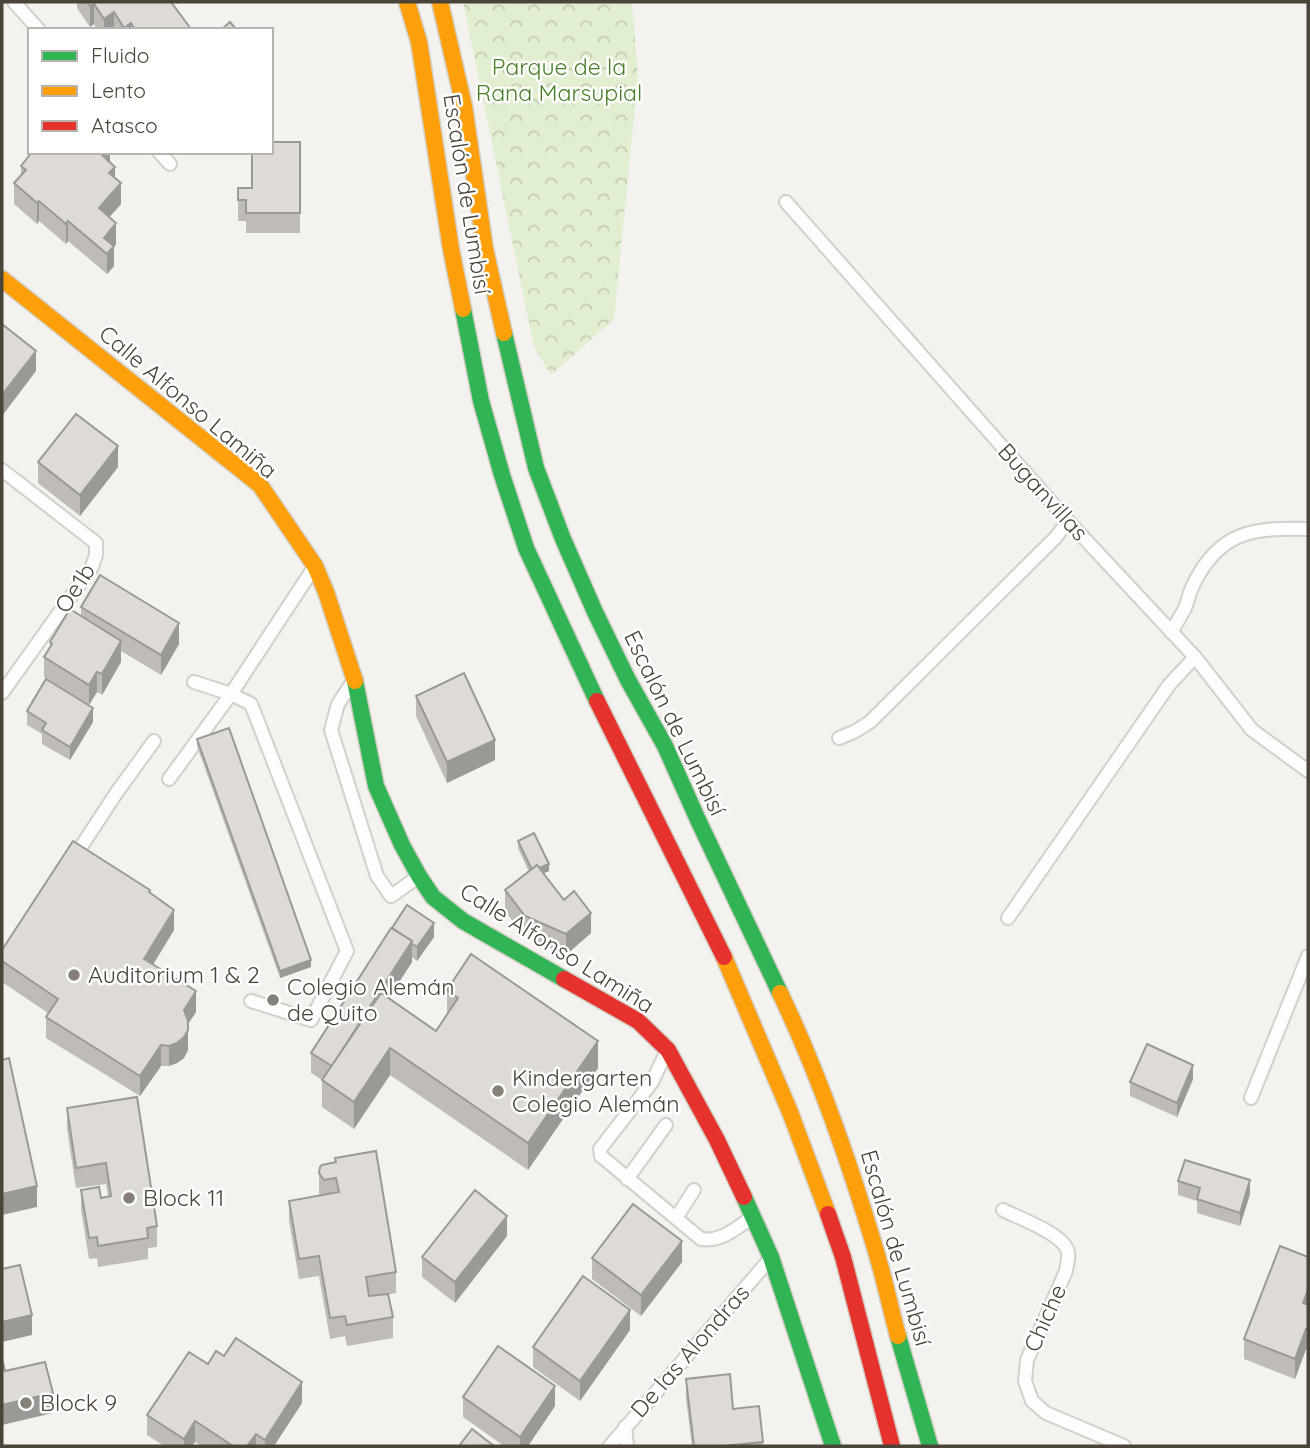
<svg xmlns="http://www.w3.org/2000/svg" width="1310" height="1448" viewBox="0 0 1310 1448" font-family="Quicksand,sans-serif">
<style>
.park{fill:url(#park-crowns)}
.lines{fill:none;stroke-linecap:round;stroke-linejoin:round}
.lane-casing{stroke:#d2d0cb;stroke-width:16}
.fast-casing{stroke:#d3cfc5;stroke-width:19}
.slow-casing{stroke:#d3cfc5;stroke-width:19}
.jam-casing{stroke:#d3cfc5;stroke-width:19}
.lane{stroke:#fdfdfc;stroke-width:12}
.fast{stroke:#30b455;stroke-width:16}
.slow{stroke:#ff9f0a;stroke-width:16}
.jam{stroke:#e5322d;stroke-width:16}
.wall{fill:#bfbcb8}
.shaded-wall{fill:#9b9996}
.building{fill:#dedbd6;stroke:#9b9996;stroke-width:2}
.poi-dot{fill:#868178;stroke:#fff;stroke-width:2.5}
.labels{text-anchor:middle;stroke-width:5;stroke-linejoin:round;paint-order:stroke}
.park-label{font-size:23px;fill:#4a7f2a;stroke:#fff}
.street-label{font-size:23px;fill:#4b4439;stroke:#fff}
.poi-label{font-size:23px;fill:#4b4439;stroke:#fff;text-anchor:start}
</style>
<defs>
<pattern id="park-crowns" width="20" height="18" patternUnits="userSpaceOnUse" patternTransform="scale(1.75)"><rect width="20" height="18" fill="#e1eecf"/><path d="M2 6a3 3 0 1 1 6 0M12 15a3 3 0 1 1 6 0" fill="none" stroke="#c3cdb2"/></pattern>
</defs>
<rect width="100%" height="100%" fill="#f4f2ee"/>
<!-- park -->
<polygon class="park" points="463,2 632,2 638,76 614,319 551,375 534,347"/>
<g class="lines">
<defs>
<g id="lane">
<polyline points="14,2 39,30"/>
<polyline points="159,152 170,164"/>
<polyline points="786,202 1068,521 1195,657 1252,730 1308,771"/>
<polyline points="2,470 96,543 96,555 92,567 2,693"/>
<path d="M1171,632C1176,624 1181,616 1185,608C1188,600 1190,591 1194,583C1221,530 1254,528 1308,529"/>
<polyline points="194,682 231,694 251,704 347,951 311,1020 251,1001"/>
<polyline points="350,686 338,704 331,730 377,876 391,896 418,877"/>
<polyline points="839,738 854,732 870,722 1056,537 1068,521"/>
<polyline points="169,779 231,694 311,572"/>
<polyline points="73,859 117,792 154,741"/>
<polyline points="1008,918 1169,685 1195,657"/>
<path d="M665,1055L652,1082L600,1149L601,1156L701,1239C721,1242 735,1229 751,1218"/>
<polyline points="1251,1098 1308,956"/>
<polyline points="627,1179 666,1125"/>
<path d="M1003,1210C1019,1218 1060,1233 1067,1249C1070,1256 1067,1263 1066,1271L1027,1360L1025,1381L1032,1401L1046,1413L1124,1446"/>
<polyline points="676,1218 694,1190"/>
<polyline points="625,1427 627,1446"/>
<polyline points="610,1446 769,1260"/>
</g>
<g id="fast">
<polyline points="463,309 481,401 502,475 526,548 597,701"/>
<polyline points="504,333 536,468 563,539 595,612 628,680 665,746 698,820 780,993"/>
<polyline points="355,681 376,786 402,845 419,876 433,897 463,921 564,979"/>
<polyline points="744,1197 771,1257 833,1446"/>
<polyline points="898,1336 930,1446"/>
</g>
<g id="slow">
<polyline points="407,2 419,42 451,249 463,309"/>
<polyline points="440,2 464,106 485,249 504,333"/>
<polyline points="2,279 260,485 315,566 326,592 355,681"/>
<polyline points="724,957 790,1112 828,1214"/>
<path d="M780,993C819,1074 849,1161 875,1248C884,1277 890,1307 898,1336"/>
</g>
<g id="jam">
<polyline points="597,701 724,957"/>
<polyline points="564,979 638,1021 668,1050 717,1140 744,1197"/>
<polyline points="828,1214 843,1257 892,1446"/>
</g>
</defs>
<!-- lane casing -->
<use href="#lane" class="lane-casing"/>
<!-- fast casing -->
<use href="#fast" class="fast-casing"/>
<!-- slow casing -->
<use href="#slow" class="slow-casing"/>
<!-- jam casing -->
<use href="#jam" class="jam-casing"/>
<!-- lane -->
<use href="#lane" class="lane"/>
<!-- fast -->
<use href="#fast" class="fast"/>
<!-- slow -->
<use href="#slow" class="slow"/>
<!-- jam -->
<use href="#jam" class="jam"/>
</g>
<!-- wall -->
<g class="wall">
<polygon points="77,2 173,2 173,5 191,30 97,30 94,24 90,27 77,8"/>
<polygon points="300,142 300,233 246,233 246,221 238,221 238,188 252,188"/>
<polygon points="110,152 110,162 115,179 121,204 109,217 116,244 114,247 114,266 107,274 68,241 66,244 39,221 37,224 14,204 14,183 21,176 21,166"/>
<polygon points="38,462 118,467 80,516 38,483"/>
<polygon points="81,607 179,644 161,675 121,651 121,662 102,695 97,692 89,705 44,677 44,657 50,648 50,642 81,616"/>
<polygon points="416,696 495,760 447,783 416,716"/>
<polygon points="27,711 93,722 70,760 42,744 42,734 27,725"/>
<polygon points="197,739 311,967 280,978 197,746"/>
<polygon points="518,841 549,871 543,873 591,933 566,955 525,937 505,911 505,890 529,872 518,848"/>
<polygon points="150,893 174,930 153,965 196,1012 188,1024 188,1050 184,1058 177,1063 169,1066 161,1066 140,1096 46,1038 46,1017 48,1013 2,982 2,950"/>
<polygon points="391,928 434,937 417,961 412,957 412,962 389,998 436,1031 447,1015 447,990 598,1068 528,1170 390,1075 354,1129 322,1107 322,1080 311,1073 311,1053"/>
<polygon points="1193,1079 1177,1117 1130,1096 1130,1082"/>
<polygon points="67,1108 157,1226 157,1247 148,1248 148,1259 98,1267 97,1258 89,1259 81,1210 81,1190 101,1198 108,1196 106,1184 76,1188 67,1129"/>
<polygon points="335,1162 396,1272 396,1293 386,1295 393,1317 393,1338 347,1346 345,1336 330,1339 319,1276 299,1279 289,1221 289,1201 320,1195 319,1194 319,1173"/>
<polygon points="1178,1181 1250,1194 1240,1226 1197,1213 1197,1201 1178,1195"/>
<polygon points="507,1236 455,1303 422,1277 422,1257"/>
<polygon points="1308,1257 1308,1350 1306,1349 1295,1379 1244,1359 1244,1339"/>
<polygon points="592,1258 682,1262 641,1316 592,1279"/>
<polygon points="630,1330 580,1401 533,1367 533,1347"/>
<polygon points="208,1364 302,1403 274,1446 202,1446 195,1442 192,1446 164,1446 147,1435 147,1415"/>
<polygon points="686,1379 733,1409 763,1442 763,1446 692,1446 686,1399"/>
<polygon points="463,1397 555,1406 528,1446 504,1446 463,1417"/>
</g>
<!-- shaded-wall -->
<g class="shaded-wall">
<polygon points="94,4 94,24 90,27 90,6"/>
<polygon points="114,12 114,30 104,30 104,19"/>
<polygon points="131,23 131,30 124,30 124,28"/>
<polygon points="104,152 110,152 110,166 102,155"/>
<polygon points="115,167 115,187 109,173"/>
<polygon points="121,183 121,204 99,229 99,208"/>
<polygon points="39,201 39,221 37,224 37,203"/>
<polygon points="68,221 68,241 66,244 66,224"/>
<polygon points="116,223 116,244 114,247 114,266 107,274 107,254 104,238"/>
<polygon points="36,351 36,371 2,416 2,395"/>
<polygon points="118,446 118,467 80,516 80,495"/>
<polygon points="179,623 179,644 161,675 161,655"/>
<polygon points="121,641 121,662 102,695 102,674"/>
<polygon points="97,672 97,692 89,705 89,685"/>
<polygon points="93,708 93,722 70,760 70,747"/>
<polygon points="495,740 495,760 447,783 447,762"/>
<polygon points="549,864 549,871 533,878 533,871"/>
<polygon points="174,910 174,930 144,979 144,959"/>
<polygon points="591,913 591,933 566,955 566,934"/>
<polygon points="434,923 434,937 417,961 417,947"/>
<polygon points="412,941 412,962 332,1087 332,1066"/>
<polygon points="311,960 311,967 280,978 280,971"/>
<polygon points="196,991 196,1012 188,1024 188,1050 184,1058 177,1063 169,1066 169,1046 184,1010"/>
<polygon points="598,1041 598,1068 528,1170 528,1143"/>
<polygon points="161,1045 161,1066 140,1096 140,1076"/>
<polygon points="390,1048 390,1075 354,1129 354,1102"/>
<polygon points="1193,1065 1193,1079 1177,1117 1177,1103"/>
<polygon points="1250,1180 1250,1194 1240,1226 1240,1213"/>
<polygon points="37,1186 37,1207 2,1215 2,1194"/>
<polygon points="507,1216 507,1236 455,1303 455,1282"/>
<polygon points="682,1241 682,1262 641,1316 641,1295"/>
<polygon points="1308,1290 1308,1310 1303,1303"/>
<polygon points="630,1310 630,1330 580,1401 580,1381"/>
<polygon points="32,1315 32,1335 2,1342 2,1322"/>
<polygon points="1306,1329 1306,1349 1295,1379 1295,1359"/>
<polygon points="302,1382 302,1403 274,1446 265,1446 265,1440"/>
<polygon points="555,1386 555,1406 528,1446 520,1446 520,1437"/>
<polygon points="53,1393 53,1413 2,1425 2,1405"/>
<polygon points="195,1421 195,1442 192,1446 184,1446 184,1439"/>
<polygon points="256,1434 256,1446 247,1446"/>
</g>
<!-- building -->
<g class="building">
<polygon points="87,2 171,2 191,29 135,30 131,23 124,28 114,12 104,19 94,4 90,6"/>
<polygon points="230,22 237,30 221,30"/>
<polygon points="271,142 300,142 300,213 246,213 246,200 238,200 238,188 252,188 252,152 271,152"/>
<polygon points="32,152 104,152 102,155 115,167 109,173 121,183 99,208 116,223 104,238 114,246 107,254 68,221 66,224 39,201 37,203 14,183 26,170 21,166"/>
<polygon points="2,324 36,351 2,395"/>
<polygon points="76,414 118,446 80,495 38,462"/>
<polygon points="100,575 179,623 161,655 81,607"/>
<polygon points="70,609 121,641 102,674 97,672 89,685 44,657 52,644 50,642"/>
<polygon points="464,673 495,740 447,762 416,696"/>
<polygon points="46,679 93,708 70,747 42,730 46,723 27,711"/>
<polygon points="229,728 311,960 280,971 197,739"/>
<polygon points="534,833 549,864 539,868 537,865 532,870 518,841"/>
<polygon points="73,841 150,890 149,892 174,910 144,959 196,991 184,1010 188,1021 188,1030 184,1037 177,1043 169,1046 161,1045 140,1076 46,1017 58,999 2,961 2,950"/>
<polygon points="537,865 564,900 574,891 591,913 566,934 525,916 505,890"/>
<polygon points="407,905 434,923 417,947 411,943 412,941 392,928"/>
<polygon points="391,928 412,941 332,1066 311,1053"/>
<polygon points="471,954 598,1041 528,1143 390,1048 354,1102 322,1080 381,993 436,1031 458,998 447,990"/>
<polygon points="1147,1044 1193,1065 1177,1103 1130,1082"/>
<polygon points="9,1058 37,1186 2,1194 2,1060"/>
<polygon points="137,1097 157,1226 147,1228 148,1238 98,1246 97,1237 89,1238 81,1190 99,1187 101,1198 111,1196 106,1163 76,1168 67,1108"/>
<polygon points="376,1151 396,1272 366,1277 369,1296 388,1294 393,1317 347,1325 345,1316 330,1318 319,1256 299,1259 289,1201 339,1192 336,1178 324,1180 319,1173 320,1167 322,1165 336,1162 335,1158"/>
<polygon points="1185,1160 1250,1180 1240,1213 1197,1199 1200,1188 1178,1181"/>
<polygon points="475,1190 507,1216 455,1282 422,1257"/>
<polygon points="633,1204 682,1241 641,1295 592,1258"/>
<polygon points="1280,1246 1308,1257 1308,1290 1303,1303 1308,1305 1308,1330 1306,1329 1295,1359 1244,1339"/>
<polygon points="20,1265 32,1315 2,1322 2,1269"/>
<polygon points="583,1276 630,1310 580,1381 533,1347"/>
<polygon points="236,1338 302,1382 265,1440 256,1434 247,1446 233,1446 195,1421 184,1439 147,1415 189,1352 208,1364 216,1351 224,1356"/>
<polygon points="498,1346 555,1386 520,1437 463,1397"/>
<polygon points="2,1359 5,1371 45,1362 53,1393 2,1405"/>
<polygon points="730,1374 733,1409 759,1406 763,1442 723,1446 694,1446 686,1379"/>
<polygon points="472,1429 494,1446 459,1446"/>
</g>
<!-- markers -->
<g class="poi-dot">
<circle cx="74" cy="975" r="7"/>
<circle cx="273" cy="1000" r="7"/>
<circle cx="498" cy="1091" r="7"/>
<circle cx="129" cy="1198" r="7"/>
<circle cx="26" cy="1403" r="7"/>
</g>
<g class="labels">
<!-- park labels -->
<g class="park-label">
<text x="559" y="75">Parque de la<tspan x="559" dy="26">Rana Marsupial</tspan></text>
</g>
<!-- street labels -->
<g class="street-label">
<text transform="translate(467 194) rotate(81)" y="8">Escalón de Lumbisí</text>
<text transform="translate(188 402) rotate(40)" y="8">Calle Alfonso Lamiña</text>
<text transform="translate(1043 492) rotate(48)" y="8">Buganvillas</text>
<text transform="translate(75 588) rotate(-57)" y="8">Oe1b</text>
<text transform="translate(675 723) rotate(64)" y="8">Escalón de Lumbisí</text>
<text transform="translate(557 948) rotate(32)" y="8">Calle Alfonso Lamiña</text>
<text transform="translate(896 1248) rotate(74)" y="8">Escalón de Lumbisí</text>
<text transform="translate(1045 1318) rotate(-66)" y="8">Chiche</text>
<text transform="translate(690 1351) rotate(-49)" y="8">De las Alondras</text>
</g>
<!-- poi labels -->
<g class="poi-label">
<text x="88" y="983">Auditorium 1 &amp; 2</text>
<text x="287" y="995">Colegio Alemán<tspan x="287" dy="26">de Quito</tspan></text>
<text x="512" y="1086">Kindergarten<tspan x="512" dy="26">Colegio Alemán</tspan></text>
<text x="143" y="1206">Block 11</text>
<text x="40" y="1411">Block 9</text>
</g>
</g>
<!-- border -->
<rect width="1310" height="1448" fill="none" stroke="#4b4439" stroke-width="7"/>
<!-- legend -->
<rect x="28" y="28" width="245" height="126" fill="#ffffff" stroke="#b7b4b0" stroke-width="2"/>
<rect x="42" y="51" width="35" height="10" fill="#30b455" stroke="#b7b4b0" stroke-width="2"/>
<text x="91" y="63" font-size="21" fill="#4b4439">Fluido</text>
<rect x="42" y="86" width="35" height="10" fill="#ff9f0a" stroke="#b7b4b0" stroke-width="2"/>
<text x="91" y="98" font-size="21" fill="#4b4439">Lento</text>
<rect x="42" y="121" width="35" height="10" fill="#e5322d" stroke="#b7b4b0" stroke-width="2"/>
<text x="91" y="133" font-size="21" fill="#4b4439">Atasco</text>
</svg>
